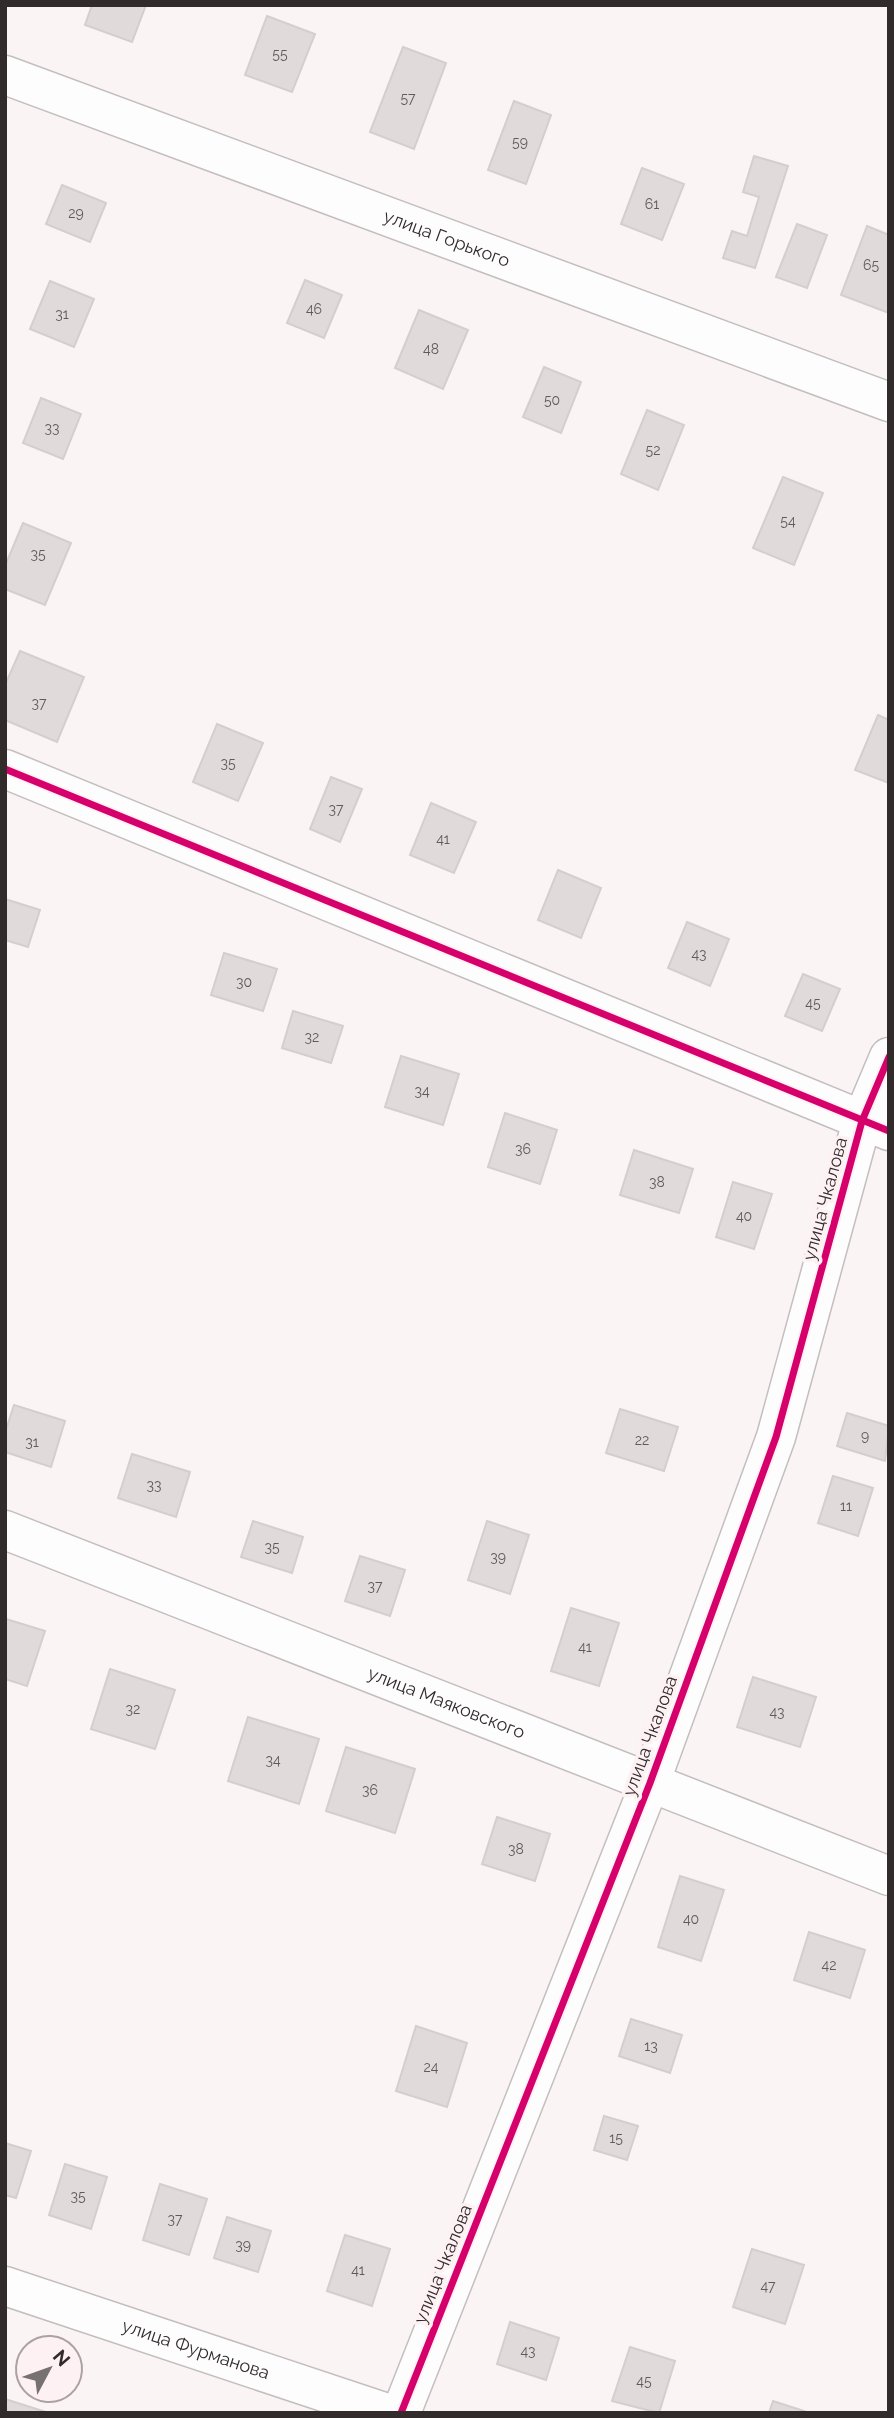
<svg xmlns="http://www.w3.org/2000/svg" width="894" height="2418" viewBox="0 0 894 2418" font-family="Raleway,sans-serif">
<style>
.building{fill:#e1dadb;stroke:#d4cece;stroke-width:2}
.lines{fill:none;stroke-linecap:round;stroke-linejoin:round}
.minor-casing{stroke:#c4bebf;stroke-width:41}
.minor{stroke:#fefdfe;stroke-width:38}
.cycleway-casing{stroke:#fdf1f3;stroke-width:11}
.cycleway{stroke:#d6006c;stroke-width:7}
.labels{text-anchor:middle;stroke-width:7;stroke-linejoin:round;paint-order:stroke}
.number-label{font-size:14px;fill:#605a5a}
.street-label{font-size:18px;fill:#322b2c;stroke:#fdf1f3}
</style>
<rect width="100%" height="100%" fill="#faf4f5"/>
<!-- building -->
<g class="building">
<polygon points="92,5 146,5 132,42 85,25"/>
<polygon points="267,16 315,34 292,92 245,75"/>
<polygon points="403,47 446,63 414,149 370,132"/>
<polygon points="514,101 551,115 526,184 488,170"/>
<polygon points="754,156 788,166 755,268 723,258 732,231 747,236 759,197 743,192"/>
<polygon points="642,168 684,184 662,240 621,224"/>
<polygon points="62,185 106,203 90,242 46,224"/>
<polygon points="797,224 827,235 807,288 776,277"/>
<polygon points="867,226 889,235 889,313 841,295"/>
<polygon points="305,280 342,295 324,338 287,323"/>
<polygon points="50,281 94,299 74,347 30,329"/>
<polygon points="419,310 468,330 443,389 395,368"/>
<polygon points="544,367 581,382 561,433 523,417"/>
<polygon points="41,398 81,414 63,459 23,443"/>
<polygon points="647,410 684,425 658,490 621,474"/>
<polygon points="783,477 823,493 794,565 753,548"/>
<polygon points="23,523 71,543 45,605 5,589 5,566"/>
<polygon points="20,651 84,677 57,742 5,720 5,685"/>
<polygon points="878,715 889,720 889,783 855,770"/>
<polygon points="217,724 263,743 238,801 193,782"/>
<polygon points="331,777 362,789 340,842 310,829"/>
<polygon points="431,803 476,822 454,873 410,855"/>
<polygon points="558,870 601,888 581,938 538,920"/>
<polygon points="5,899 40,910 28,947 5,940"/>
<polygon points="687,922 729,939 710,986 668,968"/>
<polygon points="224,953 277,969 263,1011 211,995"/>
<polygon points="803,974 840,989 822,1031 785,1016"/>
<polygon points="293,1011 343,1026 331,1063 282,1048"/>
<polygon points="401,1056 459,1074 443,1125 385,1107"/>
<polygon points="505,1113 557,1130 540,1184 488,1167"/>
<polygon points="634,1150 693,1169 679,1213 620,1195"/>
<polygon points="733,1182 772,1194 754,1249 716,1237"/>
<polygon points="14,1405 65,1421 51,1467 5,1452 5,1433"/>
<polygon points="620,1409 678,1427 664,1471 606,1453"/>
<polygon points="847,1413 889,1426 885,1461 837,1446"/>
<polygon points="132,1454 190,1472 176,1517 118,1498"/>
<polygon points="833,1476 873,1488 858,1536 818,1523"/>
<polygon points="253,1521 303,1537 292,1573 241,1557"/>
<polygon points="487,1521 529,1535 510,1594 468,1580"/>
<polygon points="360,1556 405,1570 390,1616 345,1601"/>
<polygon points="571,1608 619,1623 599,1686 551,1671"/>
<polygon points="6,1619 45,1631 27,1686 5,1679"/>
<polygon points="110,1669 175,1690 155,1749 91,1729"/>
<polygon points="753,1677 816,1697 800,1747 737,1727"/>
<polygon points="248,1717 319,1739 299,1804 228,1781"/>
<polygon points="346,1747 415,1769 395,1833 326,1811"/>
<polygon points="497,1817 550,1834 535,1881 482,1864"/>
<polygon points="680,1876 724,1890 701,1961 658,1947"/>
<polygon points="809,1932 865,1950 850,1998 794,1980"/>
<polygon points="631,2019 682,2035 670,2073 619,2056"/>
<polygon points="416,2026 467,2043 447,2107 396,2091"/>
<polygon points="604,2116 638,2126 627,2160 594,2150"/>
<polygon points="5,2143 31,2151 16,2198 5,2195"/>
<polygon points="65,2164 107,2177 91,2229 49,2215"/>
<polygon points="160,2184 207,2199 189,2255 143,2240"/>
<polygon points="227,2217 271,2231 258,2272 214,2258"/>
<polygon points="345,2235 390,2249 372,2306 327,2291"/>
<polygon points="752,2249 804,2265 785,2324 733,2307"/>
<polygon points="510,2322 559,2338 546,2380 497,2364"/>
<polygon points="630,2347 675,2361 659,2413 612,2401"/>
<polygon points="5,2399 49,2413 5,2413"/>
<polygon points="773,2401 810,2413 769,2413"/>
</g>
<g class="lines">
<defs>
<g id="minor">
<path id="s1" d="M5,75L889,402"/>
<polyline points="5,769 889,1131"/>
<path id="s2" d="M5,1530L889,1876"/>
<path id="s3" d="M5,2286L387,2413"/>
<polyline points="401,2413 650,1783 776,1437 862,1121 889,1057"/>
</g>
</defs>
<!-- minor casing -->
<use href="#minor" class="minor-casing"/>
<!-- minor -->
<use href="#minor" class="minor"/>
<defs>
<g id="cycleway">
<polyline points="5,769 889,1131"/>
<polyline points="401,2413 650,1783 776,1437 862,1121 889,1057"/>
</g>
</defs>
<!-- cycleway casing -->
<use href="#cycleway" class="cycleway-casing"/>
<!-- cycleway -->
<use href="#cycleway" class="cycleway"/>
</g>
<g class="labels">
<!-- number labels -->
<g class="number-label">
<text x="280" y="59">55</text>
<text x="408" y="103">57</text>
<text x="520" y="147">59</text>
<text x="652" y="209">61</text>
<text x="76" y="218">29</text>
<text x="871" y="270">65</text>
<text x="314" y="314">46</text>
<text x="62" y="319">31</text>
<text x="431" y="354">48</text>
<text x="552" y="405">50</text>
<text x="52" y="433">33</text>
<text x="653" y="455">52</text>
<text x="788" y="526">54</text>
<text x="38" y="559">35</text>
<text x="39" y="708">37</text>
<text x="228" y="768">35</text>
<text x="336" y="814">37</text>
<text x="443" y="844">41</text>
<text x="699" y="959">43</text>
<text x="244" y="987">30</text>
<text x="813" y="1008">45</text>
<text x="312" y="1042">32</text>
<text x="422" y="1096">34</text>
<text x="523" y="1154">36</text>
<text x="657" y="1187">38</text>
<text x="744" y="1221">40</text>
<text x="865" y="1441">9</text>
<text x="642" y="1445">22</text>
<text x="32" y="1447">31</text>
<text x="154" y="1490">33</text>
<text x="846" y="1511">11</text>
<text x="272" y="1552">35</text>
<text x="498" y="1562">39</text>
<text x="375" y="1591">37</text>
<text x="585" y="1652">41</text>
<text x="133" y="1714">32</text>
<text x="777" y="1717">43</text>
<text x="273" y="1765">34</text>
<text x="370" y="1795">36</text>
<text x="516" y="1854">38</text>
<text x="691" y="1924">40</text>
<text x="829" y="1970">42</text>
<text x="651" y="2051">13</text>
<text x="431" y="2072">24</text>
<text x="616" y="2143">15</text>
<text x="78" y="2201">35</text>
<text x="175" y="2224">37</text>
<text x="243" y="2250">39</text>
<text x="358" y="2275">41</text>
<text x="768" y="2291">47</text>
<text x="528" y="2356">43</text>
<text x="644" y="2386">45</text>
</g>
<!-- street labels -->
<g class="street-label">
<text dy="6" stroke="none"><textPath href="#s1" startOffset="471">улица Горького</textPath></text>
<text transform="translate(825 1199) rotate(-75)" y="6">улица Чкалова</text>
<text dy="6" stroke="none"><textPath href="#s2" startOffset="474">улица Маяковского</textPath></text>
<text transform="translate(650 1736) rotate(-70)" y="6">улица Чкалова</text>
<text transform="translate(443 2264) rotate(-68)" y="6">улица Чкалова</text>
<text dy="6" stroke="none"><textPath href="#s3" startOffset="201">улица Фурманова</textPath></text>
</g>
</g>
<!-- border -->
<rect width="894" height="2418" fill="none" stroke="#322b2c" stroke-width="14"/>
<!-- north arrow -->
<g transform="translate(49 2369) rotate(49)"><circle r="33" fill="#fdf1f3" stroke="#aca2a3" stroke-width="2"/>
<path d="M0-5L12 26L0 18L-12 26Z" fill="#787172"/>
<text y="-10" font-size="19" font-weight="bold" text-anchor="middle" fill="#322b2c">N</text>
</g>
</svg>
